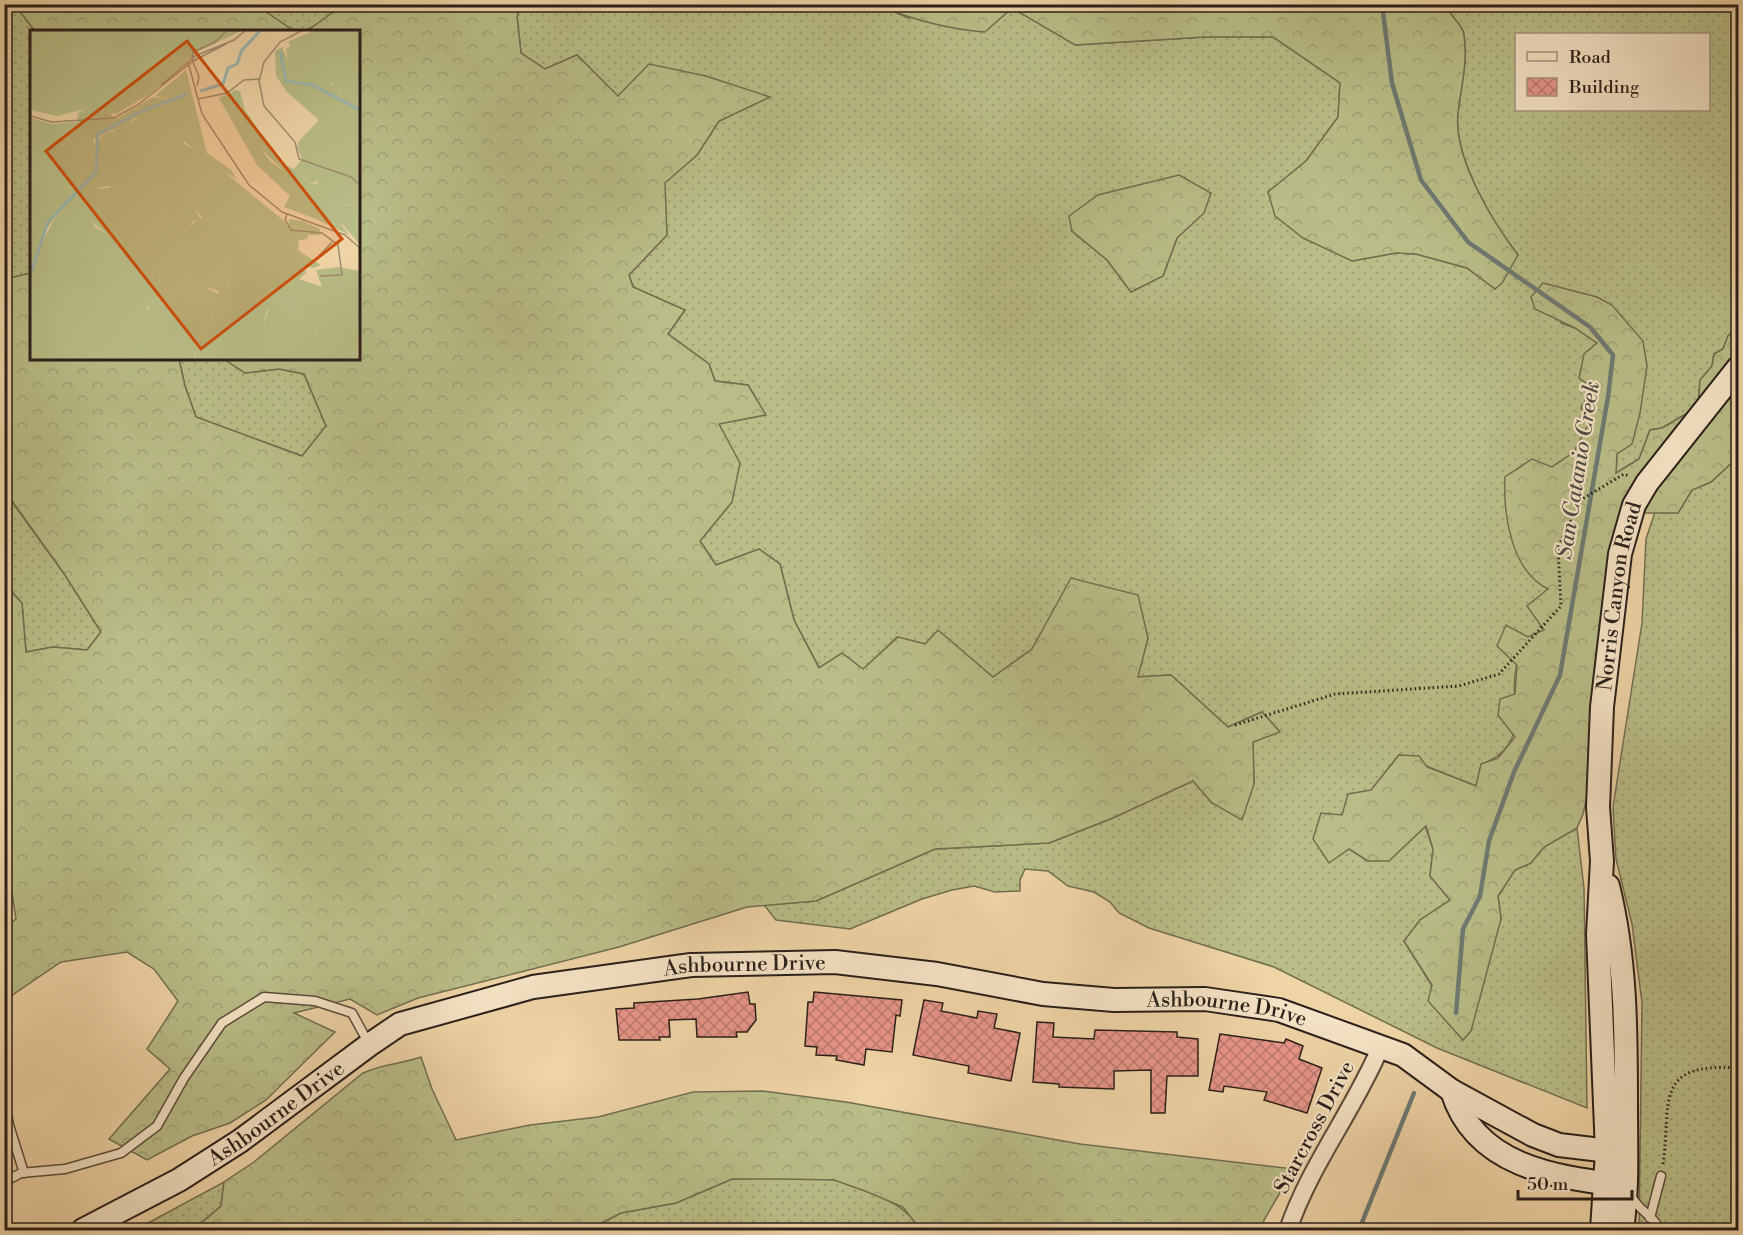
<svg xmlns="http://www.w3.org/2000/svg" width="1743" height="1235" viewBox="0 0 1743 1235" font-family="'Libre Bodoni',serif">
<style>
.grass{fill:url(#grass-dots);stroke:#726e50;stroke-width:1.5;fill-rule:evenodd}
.forest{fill:url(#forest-crowns);stroke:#726e50;stroke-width:1.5}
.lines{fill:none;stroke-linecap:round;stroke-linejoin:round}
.stream{stroke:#6e7a73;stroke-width:4.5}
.building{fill:url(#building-cross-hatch);stroke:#2a1f1a;stroke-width:1.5}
.lane-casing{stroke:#5b4c3d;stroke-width:11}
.street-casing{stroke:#5b4c3d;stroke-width:20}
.secondary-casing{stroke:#2a1f1a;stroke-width:26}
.path{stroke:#2a1f1a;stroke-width:3;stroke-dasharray:1.5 3;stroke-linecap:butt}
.lane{stroke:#f5e3c5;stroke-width:8}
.street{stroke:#f5e3c5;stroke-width:16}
.secondary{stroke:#f5e3c5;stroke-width:22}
.labels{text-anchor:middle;stroke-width:4.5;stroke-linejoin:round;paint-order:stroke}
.street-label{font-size:21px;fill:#2a1f1a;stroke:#f5e3c5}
.water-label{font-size:22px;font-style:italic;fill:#4c4d47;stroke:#f5e3c5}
.inset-river{fill:none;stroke:#9cb7af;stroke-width:3}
.inset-road{fill:none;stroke:#a08c6e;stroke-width:1.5}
.view{fill:#cc500e;fill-opacity:0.15;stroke:#cc500e;stroke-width:3}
.inset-edge{fill:none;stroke:#2a1f1a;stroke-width:3}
</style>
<defs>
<pattern id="grass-dots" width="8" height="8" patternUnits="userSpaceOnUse" patternTransform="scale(1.5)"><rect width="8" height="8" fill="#b9bd87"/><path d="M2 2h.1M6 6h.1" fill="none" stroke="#9fa274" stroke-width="1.8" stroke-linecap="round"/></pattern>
<pattern id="forest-crowns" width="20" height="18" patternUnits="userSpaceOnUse" patternTransform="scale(1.5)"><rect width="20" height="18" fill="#b9bd87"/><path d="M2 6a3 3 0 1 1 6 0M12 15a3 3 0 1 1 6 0" fill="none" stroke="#9fa274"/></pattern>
<pattern id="building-cross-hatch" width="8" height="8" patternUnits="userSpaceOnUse" patternTransform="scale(1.5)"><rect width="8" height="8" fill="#e89589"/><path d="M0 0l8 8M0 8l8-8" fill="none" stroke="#bc796f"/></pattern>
</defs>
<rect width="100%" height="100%" fill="#efd4a6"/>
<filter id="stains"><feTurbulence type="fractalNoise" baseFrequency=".00333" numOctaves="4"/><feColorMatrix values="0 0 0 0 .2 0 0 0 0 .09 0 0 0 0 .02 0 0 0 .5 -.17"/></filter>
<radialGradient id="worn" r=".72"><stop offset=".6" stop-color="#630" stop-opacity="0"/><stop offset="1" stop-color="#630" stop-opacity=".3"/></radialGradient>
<!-- grass -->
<g class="grass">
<path d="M521,4H877L908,18L1011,7L1076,45L1205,37H1273L1340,83L1338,117L1306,161L1268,192L1352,261L1396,253L1416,254L1467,268L1495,289L1518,255C1492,221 1453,157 1458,113C1461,87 1468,62 1464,35C1463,24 1449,16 1446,5H1738V326L1728,336L1723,349L1714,354L1712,366L1700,380L1698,407L1662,428L1650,430L1639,459L1616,473L1617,454L1597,297L1578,293L1561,323L1575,328L1597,343L1593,388L1581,408L1589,423L1574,452L1552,467L1545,630L1528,637C1525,646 1520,655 1517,664C1506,707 1535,742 1481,765L1476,786L1399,755L1371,790L1349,849L1368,861L1425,826L1433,849L1430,876L1450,900L1420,920L1404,941L1432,986L1480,998L1489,956L1501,919L1498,896L1515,870L1531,863L1544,847L1577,828L1584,888L1587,1108L1437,1048L1274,967L1149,928L1119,913L1110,902L1094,892L1068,886L1048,871L1025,869L1020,880V891L995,892L974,886L952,890L922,899L850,929L776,920L764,905L816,901L935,849L1049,843L1113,818L1193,780L1212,803L1254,784L1253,742L1279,731L1262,712L1228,727L1171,675L1137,677L1148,638L1072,578L1032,649L993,677L925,644L897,637L863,670L820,669L794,620L780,564L759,549L716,565L700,541L732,502L719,423L765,414L748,385L715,381L709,364L668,334L685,310L633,287L629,275L667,235L664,183L697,155L719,121L769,97H618L577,55L545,69L521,53L517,16ZM1516,34H1708V110H1516ZM1203,213L1177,238L1163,276L1131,292L1107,260L1072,231Z"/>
<path d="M256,5H343C296,40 304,39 256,5Z"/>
<polygon points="5,6 18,9 35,31 32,32 31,273 5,279"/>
<polygon points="179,359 224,359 245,373 279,369 304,374 326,426 302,456 196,417 185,386"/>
<polygon points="1738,457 1738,1230 1639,1230 1642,1003 1632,924 1616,859 1613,807 1642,623 1646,539 1655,512 1678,513 1692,490 1711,482"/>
<polygon points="4,491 65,575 101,632 87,650 53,647 26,652 22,603 5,584"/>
<path d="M732,1179C765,1179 802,1175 834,1180C856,1184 915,1206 917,1230H588L621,1213L676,1203Z"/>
<polygon points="224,1182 221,1206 193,1230 135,1230"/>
</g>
<!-- forest -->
<g class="forest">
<polygon points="5,4 256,5 294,31 35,31 18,9"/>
<polygon points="343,5 521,5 517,16 521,53 545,69 577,55 618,96 649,64 706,76 770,97 719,121 697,155 665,183 667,235 629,275 633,287 685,310 668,334 709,364 715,381 748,385 766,415 719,424 740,463 732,502 700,541 716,565 759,549 780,564 794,620 819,668 842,653 863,669 898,637 925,644 938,630 993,677 1032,649 1071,578 1138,595 1148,638 1138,677 1171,675 1228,727 1262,712 1280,732 1253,742 1254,784 1242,820 1212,803 1193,781 1113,818 1049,843 935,849 816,901 747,907 619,947 418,998 377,1015 350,999 294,1013 335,1032 266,1100 230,1123 192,1136 147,1160 109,1139 170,1069 147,1049 178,1001 154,969 127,952 61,962 5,1000 5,927 16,919 12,893 4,895 4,584 22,603 26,652 53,647 87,650 101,632 65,575 5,491 5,279 31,273 32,358 179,359 185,386 196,417 302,456 326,426 304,374 279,369 245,373 224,359 358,358 358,32 307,31"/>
<path d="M877,5H1446C1449,16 1463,24 1464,35C1468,62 1461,87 1458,113C1453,157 1492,221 1518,255L1502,283L1495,289L1467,268L1416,254L1396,253L1352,261L1303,238L1275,216L1268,192L1306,161L1338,117L1340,83L1273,37H1205L1075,45L1012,8L985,32C946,29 913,20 877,5Z"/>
<polygon points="1179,175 1211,193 1204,213 1177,238 1163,276 1131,292 1107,260 1072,231 1069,216 1098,195"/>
<path d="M1543,283L1597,297L1612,305L1643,341L1647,366L1640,413L1632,444L1617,454L1616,473L1639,459L1650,430L1662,428L1698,407L1700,380L1712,366L1714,354L1723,349L1728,336L1738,326V457L1711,482L1692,490L1678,513H1622L1591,780L1583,814L1577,828L1544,847L1531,863L1515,870L1498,896L1501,919L1471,1031L1463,1040L1428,1001L1432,985L1404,941L1420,920L1450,900L1430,876L1433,849L1426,826L1389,861H1368L1349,849L1329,863L1313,839L1321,813L1342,815L1348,794L1371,790L1399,755L1419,756L1427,767L1476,786L1481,764L1498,758L1515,737L1498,715L1500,699L1515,694L1517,665L1497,646L1506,625L1528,637L1544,630L1527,606L1548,589C1511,571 1503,514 1505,477L1532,459L1552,467L1574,452L1589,423L1581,408L1593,388L1579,378L1584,354L1597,343L1575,328L1535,309L1531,297Z"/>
<path d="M421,1057L432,1089L456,1140L530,1125L598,1117L693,1092L763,1091L846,1102L1080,1144L1294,1169L1264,1220L1263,1230H917V1225L903,1207L865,1191L834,1180L783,1179H732L676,1203L621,1213L588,1230H193L221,1206L224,1182L254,1162L363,1073C382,1064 401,1064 421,1057Z"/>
</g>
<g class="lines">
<!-- stream -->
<g class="stream">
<polyline points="1382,4 1392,83 1421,180 1468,242 1590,327 1613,355 1608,397 1560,675 1514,772 1489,841 1480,896 1463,929 1456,1013"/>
<polyline points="1359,1230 1414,1093"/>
</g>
</g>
<!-- building -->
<g class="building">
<polygon points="748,992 750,1004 755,1004 756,1020 747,1032 736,1032 737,1037 697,1037 696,1019 669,1020 670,1037 659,1037 660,1040 619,1040 616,1009 634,1008 634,1003 698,999"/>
<polygon points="814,992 902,1000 900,1016 896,1015 892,1052 866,1049 864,1065 836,1060 837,1056 816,1055 817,1047 805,1046 808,1002 813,1002"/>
<polygon points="924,1000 943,1003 941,1011 977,1018 978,1011 997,1014 994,1028 1020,1033 1011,1081 968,1073 969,1066 913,1055"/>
<polygon points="1037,1022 1054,1023 1053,1037 1094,1039 1095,1030 1177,1032 1177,1037 1198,1039 1198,1076 1167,1076 1165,1113 1151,1113 1151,1070 1114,1071 1114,1089 1059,1087 1059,1084 1033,1082"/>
<polygon points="1220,1034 1284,1043 1286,1039 1303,1046 1299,1059 1322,1068 1307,1113 1264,1100 1267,1092 1224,1086 1223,1092 1209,1090"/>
</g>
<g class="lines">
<defs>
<g id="lane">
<polyline points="4,1099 9,1125 24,1173"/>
<polyline points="4,1182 21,1173 65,1169 121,1153 157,1126 184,1078 222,1023 264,997 315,1001 352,1013 369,1044"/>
<path d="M1632,1197C1639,1211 1654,1216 1660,1230"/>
<polyline points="1650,1218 1661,1176"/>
</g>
<path id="street" d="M1288,1230C1310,1165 1354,1110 1381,1046"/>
<g id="secondary">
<path d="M1608,886C1626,959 1626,1031 1626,1106C1626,1148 1628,1189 1622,1230"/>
<path d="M1452,1091C1475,1166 1554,1177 1620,1185"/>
<path id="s1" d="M83,1230L179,1180L240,1141L369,1045L400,1024L533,987L691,965L835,962L937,974L1043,994L1114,1000L1205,999L1279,1010L1403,1055L1452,1091L1533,1135L1559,1145L1626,1153"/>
<path id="s2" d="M1602,1230L1607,1152L1598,934L1602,861L1598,807L1602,707L1620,554L1634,505L1647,483L1738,368"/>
</g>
</defs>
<!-- lane casing -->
<use href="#lane" class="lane-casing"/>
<!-- street casing -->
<use href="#street" class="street-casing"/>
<!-- secondary casing -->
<use href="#secondary" class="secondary-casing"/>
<!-- path -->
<g class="path">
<polyline points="1235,725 1335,694 1459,686 1499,674 1561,606 1558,547 1582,499 1624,474 1629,476"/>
<path d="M1663,1164C1672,1103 1652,1062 1738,1068"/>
</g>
<!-- lane -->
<use href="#lane" class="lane"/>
<!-- street -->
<use href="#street" class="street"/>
<!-- secondary -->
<use href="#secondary" class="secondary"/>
</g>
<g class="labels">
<!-- street labels -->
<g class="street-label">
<text dy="7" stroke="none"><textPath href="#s2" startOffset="636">Norris Canyon Road</textPath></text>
<text dy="7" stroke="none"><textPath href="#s1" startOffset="730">Ashbourne Drive</textPath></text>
<text dy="7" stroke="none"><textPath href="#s1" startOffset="1216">Ashbourne Drive</textPath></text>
<text dy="7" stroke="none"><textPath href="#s1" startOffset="226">Ashbourne Drive</textPath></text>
<text transform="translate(1314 1127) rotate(-62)" y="7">Starcross Drive</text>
</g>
<!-- water labels -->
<g class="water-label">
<text transform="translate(1577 470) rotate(-81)" y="8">San Catanio Creek</text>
</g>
</g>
<!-- overview -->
<g transform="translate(30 30)">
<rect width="330" height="330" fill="#efd4a6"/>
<path d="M0,0H66L84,13L101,0H213L167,22L120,64L86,84L56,79L27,86L0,80ZM286,0H330V71L313,67L305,52L297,54L260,42L256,19L260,16L259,11ZM156,40L177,123L201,140L207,149L185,137L149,107L141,109L153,144L160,146L162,157L174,166L166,180L171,191H163L156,200L151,196L147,223L133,227L115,223L127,240L131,255L115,275L118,280L129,279L132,284L141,280L149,282V291L135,323L123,330H0V88L23,94L67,90L81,93L63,109L65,116L74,103L86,101L120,81H129L132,89L148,90L138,84L145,74L153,76L159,60L140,69L125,66ZM65,127L71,128L80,158L62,159V171L93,214L95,224H79L76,203L66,198L48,170L38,166L40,157L58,140ZM21,177L26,186L12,213L5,198ZM113,286L110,298L93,309L89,295L105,292ZM262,61L279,62L330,85V174L305,175L287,151L280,154L274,147L254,141L231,119V104L254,134L264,139L272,129L267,117L269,111L289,90L257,62ZM289,187L309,190L319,205L286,189ZM191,244H196L201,260L199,264L211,291L226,278L234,251L243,258L234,292L241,315L230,330H164L173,304L182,300L183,277L172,263L174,257L189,264L187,251ZM274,267L307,278L310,284L288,298L282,330H253L262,310L276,297V282L270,278Z" fill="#b9bd87" fill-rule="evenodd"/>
<path d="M66,0H101V1L98,8L85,14ZM252,17L264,44L278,46L286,42L302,55L305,48H312L314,57L309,63L330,71V85L279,62H257L246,46L245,21ZM159,60L154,76L145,74L139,83L151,91L146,97L133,93L129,82L121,81L112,91L106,88L101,91L92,106L83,100L74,103L68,107L70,117L66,118L64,102L81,93L67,90L47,93L48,83L56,79L80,83L86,89L123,67L140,69ZM206,60L210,61L215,80L231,104V119L240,131L254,141L271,145L280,154L290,153L305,175L330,174V215L309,190L286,189L254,177L260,166L227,135L189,68ZM154,105V114L174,125L259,195V189L273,191L290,199L291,205H278L277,209L269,210L268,220L291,235L283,238L274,236L276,243L269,249L292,257L286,240L308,237L330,241L328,330H282L288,298L310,284L306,278L274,267L270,278L276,281V297L262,310L253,330H230L241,315L234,293L238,282V263L243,258L234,252L226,278L206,296L191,281L201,260L196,244H191L187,251L192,262L174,257L172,263L183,277L182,300L173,304V321L165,324L164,330H123L116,324L115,321L125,317L135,323L143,293L149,291L148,281L141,280L135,292L129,280L125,284L115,275L121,268L117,267L119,261L131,255L127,240L121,239L114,223L133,227L147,223L150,195L155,199L172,187L166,180L174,166L160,156V146H142L138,137L147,129L141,109ZM71,123L83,155L62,159V171L93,214L95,224L87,231L77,220L76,203L56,187L48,170L36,165L45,150L58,140L65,124ZM99,162L104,164L101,178L86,169V164ZM21,177H27L26,186L14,203L10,220L6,212L9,204L1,198L2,192L7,194ZM113,286L115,297L108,304L81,313L83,298Z" fill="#b9bd87"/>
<path class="inset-river" d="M250,21L256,51L282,55L330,80M170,61L193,54L198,38L207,34L212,20L231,0M0,245L18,192L66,142L68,104L110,82L157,64"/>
<path class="inset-road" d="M273,0L250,12L234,32L229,51L234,76L265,112L269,129L321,147L330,155M158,32L172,84L219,155L252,182L315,205L330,218M131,55L165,26L204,10L216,0M167,56L169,47L162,29L163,22L185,12L197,0M168,69L197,63L214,50L230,49M0,86L22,92L84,88L109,74L163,31L196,14M257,184L255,189L261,200L292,203L308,215L312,245L290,246M288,227L302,212"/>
<path class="view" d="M157,11L312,209L171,319L16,121Z"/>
<rect width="330" height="330" class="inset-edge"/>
</g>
<!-- margin -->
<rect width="1743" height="1235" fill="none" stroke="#efd4a6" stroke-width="24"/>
<rect x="6" y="6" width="1731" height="1223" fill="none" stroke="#2a1f1a" stroke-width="3"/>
<rect x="12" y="12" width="1719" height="1211" fill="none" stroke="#2a1f1a" stroke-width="1.5"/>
<!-- legend -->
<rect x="1515" y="33" width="195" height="78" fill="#f5e3c5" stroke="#a49581" stroke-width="1.5"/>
<rect x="1527" y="52" width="30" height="9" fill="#f5e3c5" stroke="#a49581" stroke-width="1.5"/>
<text x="1569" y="63" font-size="18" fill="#2a1f1a">Road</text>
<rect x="1527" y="78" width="30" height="18" fill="url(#building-cross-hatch)" stroke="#a49581" stroke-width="1.5"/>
<text x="1569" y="93" font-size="18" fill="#2a1f1a">Building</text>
<!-- scale -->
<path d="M1518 1190v9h114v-9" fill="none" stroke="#2a1f1a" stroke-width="3"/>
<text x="1527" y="1190" font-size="18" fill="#2a1f1a" stroke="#f5e3c5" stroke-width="4.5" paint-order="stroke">50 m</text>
<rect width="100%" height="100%" filter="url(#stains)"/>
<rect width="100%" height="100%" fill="url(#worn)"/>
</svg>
